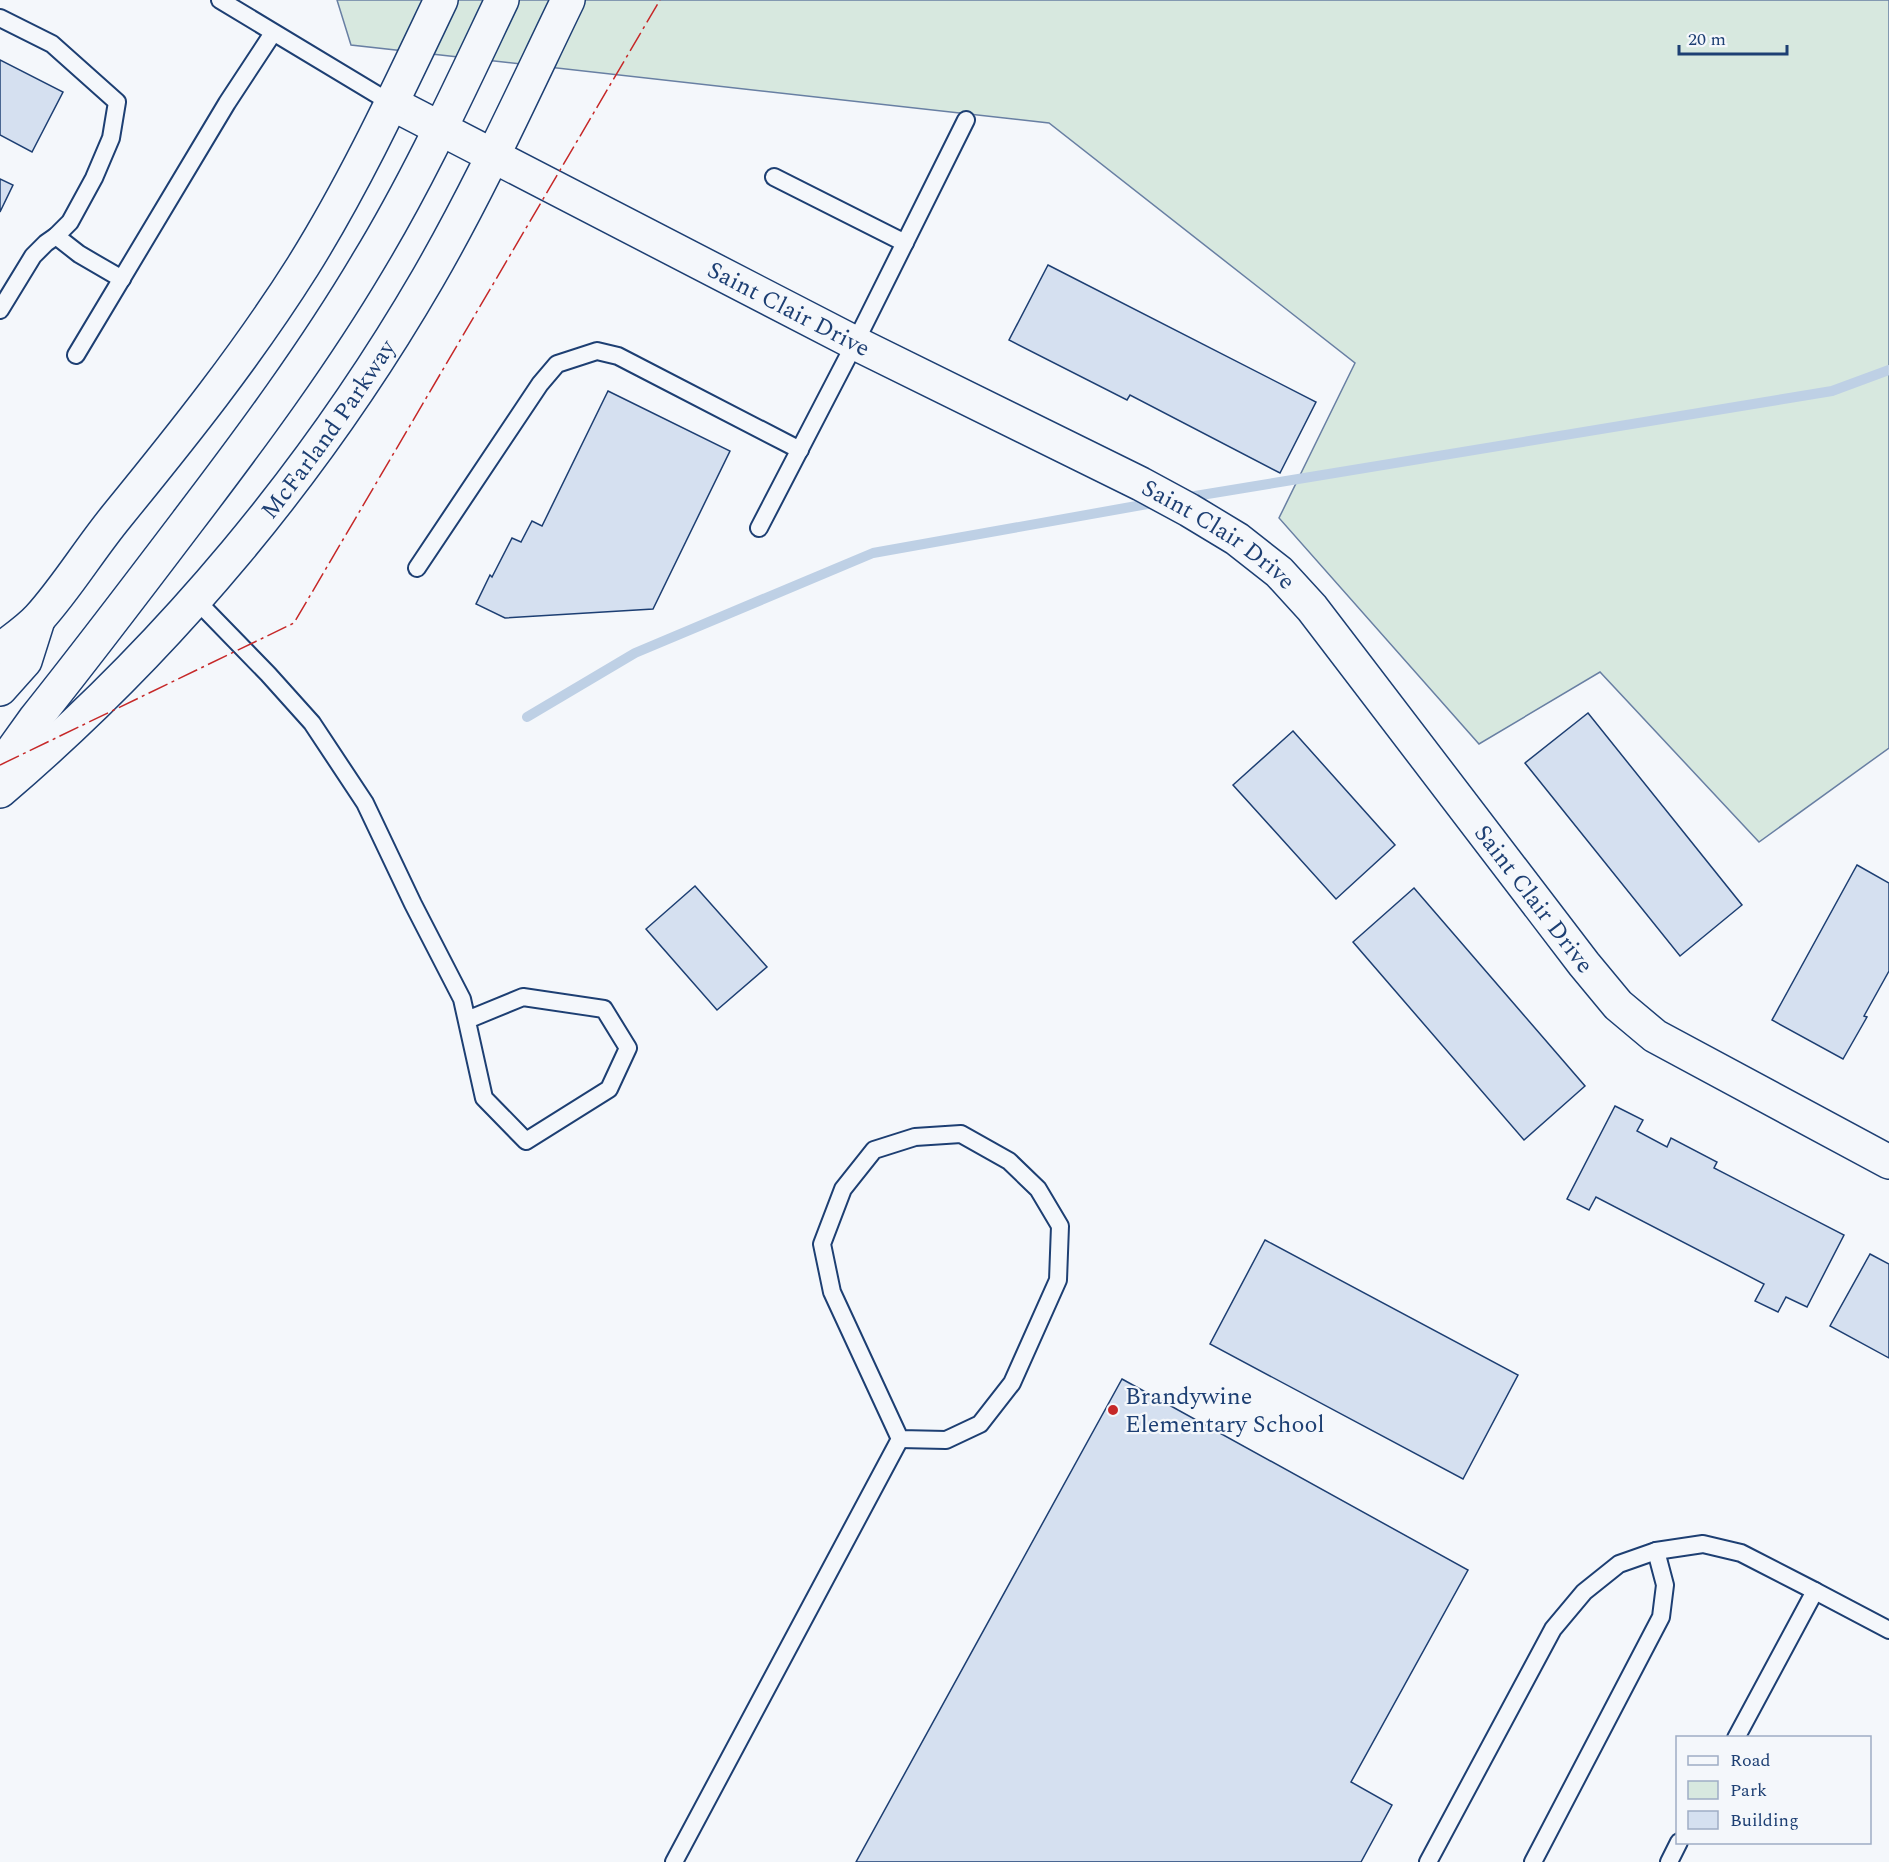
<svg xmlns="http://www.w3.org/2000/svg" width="1889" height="1862" viewBox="0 0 1889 1862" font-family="Spectral,serif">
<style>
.green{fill:#d7e8df;stroke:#687fa3;stroke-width:1.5}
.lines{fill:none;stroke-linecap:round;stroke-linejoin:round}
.stream{stroke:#bed0e5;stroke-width:10}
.building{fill:#d5e0f0;stroke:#1d3f73;stroke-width:1.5}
.service-casing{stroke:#1d3f73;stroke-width:20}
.minor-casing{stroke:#1d3f73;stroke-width:36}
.primary-casing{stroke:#1d3f73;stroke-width:36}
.service{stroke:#f4f7fb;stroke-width:16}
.minor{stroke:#f4f7fb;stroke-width:33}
.primary{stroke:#f4f7fb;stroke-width:33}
.power{stroke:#c62828;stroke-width:1.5;stroke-dasharray:21 4.5 3 4.5;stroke-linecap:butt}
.poi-dot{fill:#c62828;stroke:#f4f7fb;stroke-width:2}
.labels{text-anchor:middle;stroke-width:4.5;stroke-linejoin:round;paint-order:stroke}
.street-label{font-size:24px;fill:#1d3f73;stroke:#f4f7fb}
.poi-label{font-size:24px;fill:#1d3f73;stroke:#f4f7fb;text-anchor:start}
</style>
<rect width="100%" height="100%" fill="#f4f7fb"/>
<!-- green -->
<polygon class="green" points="337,0 1889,0 1889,748 1759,842 1600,672 1479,744 1279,518 1355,363 1049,123 351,45"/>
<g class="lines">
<!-- stream -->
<g class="stream">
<polyline points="1183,498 1832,391 1889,370"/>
<polyline points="527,717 635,653 873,553 1159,502"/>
</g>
</g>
<!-- building -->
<g class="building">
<polygon points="0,60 63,92 32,152 0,135"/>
<polygon points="0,179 13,185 0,212"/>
<polygon points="1048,265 1316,402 1280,473 1130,395 1127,400 1009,340"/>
<polygon points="608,391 730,451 653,609 505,618 476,604 490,575 492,577 512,538 521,542 532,521 542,526"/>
<polygon points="1588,713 1742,905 1680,956 1525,763"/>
<polygon points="1293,731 1395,845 1336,899 1233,785"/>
<polygon points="1857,865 1889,883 1889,971 1864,1016 1867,1017 1843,1059 1772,1020"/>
<polygon points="695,886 767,967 717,1010 646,929"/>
<polygon points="1414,888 1585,1086 1524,1140 1353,942"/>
<polygon points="1615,1106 1643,1120 1637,1131 1667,1147 1671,1138 1717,1162 1714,1168 1844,1235 1807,1307 1786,1297 1778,1312 1755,1301 1764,1284 1596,1197 1589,1210 1567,1199"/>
<polygon points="1265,1240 1518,1375 1463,1479 1210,1344"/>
<polygon points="1870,1254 1889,1264 1889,1358 1830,1326"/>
<polygon points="1122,1379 1468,1570 1351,1782 1392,1805 1361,1862 856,1862"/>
</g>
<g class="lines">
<defs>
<g id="service">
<polyline points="220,0 391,103"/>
<polyline points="0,18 52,44 117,102 111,138 94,178 70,222 56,236 46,243 33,256 0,310"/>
<polyline points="774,177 905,243"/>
<polyline points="56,236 79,254 122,279"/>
<polyline points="76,355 227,103 273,33"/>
<polyline points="759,528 855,343 966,120"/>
<polyline points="417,568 540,384 557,364 597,351 618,356 800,450"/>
<polyline points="196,600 268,674 312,723 365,803 413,904 462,999 484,1098 526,1141 609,1089 628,1048 604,1009 523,997 467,1020"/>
<polygon points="961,1134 1009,1161 1038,1189 1060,1226 1058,1280 1012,1383 980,1424 946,1440 900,1439 832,1292 822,1244 843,1189 874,1150 915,1137"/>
<polyline points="1736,1738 1815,1591 1889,1630"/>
<polyline points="674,1862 900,1439"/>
<polyline points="1428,1862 1553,1629 1584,1592 1619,1564 1656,1551 1703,1544 1741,1553 1815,1591"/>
<polyline points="1533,1862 1661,1617 1665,1585 1656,1551"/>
<polyline points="1669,1862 1679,1842"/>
</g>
<g id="minor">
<path id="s1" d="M391,103L855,343L1141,484L1189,510L1237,539L1279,572L1312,608L1584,964L1618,1005L1655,1036L1889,1162"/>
</g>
<g id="primary">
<path d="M0,650C13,640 28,630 39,618C67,587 89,550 116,517C182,436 247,355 303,266C356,181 398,90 441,0"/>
<polyline points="0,689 25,661 38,620"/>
<path d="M0,770L7,758L35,719C87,654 137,588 187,522C251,438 314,353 368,262C419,178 460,88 502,0"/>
<path id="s2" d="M0,791C170,646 316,471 428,278C480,188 523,93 568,0"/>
</g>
</defs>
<!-- service casing -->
<use href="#service" class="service-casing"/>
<!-- minor casing -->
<use href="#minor" class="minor-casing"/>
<!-- primary casing -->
<use href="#primary" class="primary-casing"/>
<!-- service -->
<use href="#service" class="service"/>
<!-- minor -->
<use href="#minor" class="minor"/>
<!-- primary -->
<use href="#primary" class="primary"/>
<!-- power -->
<polyline class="power" points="0,765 294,623 660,0"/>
</g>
<!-- markers -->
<circle class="poi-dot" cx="1113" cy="1410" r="6"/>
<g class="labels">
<!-- street labels -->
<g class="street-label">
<text dy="8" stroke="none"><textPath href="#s1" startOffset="448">Saint Clair Drive</textPath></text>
<text dy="8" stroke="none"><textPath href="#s2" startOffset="490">McFarland Parkway</textPath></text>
<text dy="8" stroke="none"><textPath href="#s1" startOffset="934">Saint Clair Drive</textPath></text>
<text dy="8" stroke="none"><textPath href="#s1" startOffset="1420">Saint Clair Drive</textPath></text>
</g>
<!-- poi labels -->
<g class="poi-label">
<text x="1125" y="1404">Brandywine<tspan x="1125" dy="28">Elementary School</tspan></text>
</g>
</g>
<!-- legend -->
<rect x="1676" y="1736" width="195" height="108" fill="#f4f7fb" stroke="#9eadc5" stroke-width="1.5"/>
<rect x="1688" y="1756" width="30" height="9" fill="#f4f7fb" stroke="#9eadc5" stroke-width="1.5"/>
<text x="1730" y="1766" font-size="18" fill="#1d3f73">Road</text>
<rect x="1688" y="1781" width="30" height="18" fill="#d7e8df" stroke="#9eadc5" stroke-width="1.5"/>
<text x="1730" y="1796" font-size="18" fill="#1d3f73">Park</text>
<rect x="1688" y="1811" width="30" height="18" fill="#d5e0f0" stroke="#9eadc5" stroke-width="1.5"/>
<text x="1730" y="1826" font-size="18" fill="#1d3f73">Building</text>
<!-- scale -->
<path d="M1679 45v9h108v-9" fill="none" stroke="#1d3f73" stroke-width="3"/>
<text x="1688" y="45" font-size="18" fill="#1d3f73" stroke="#f4f7fb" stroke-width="4.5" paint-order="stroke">20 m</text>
</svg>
